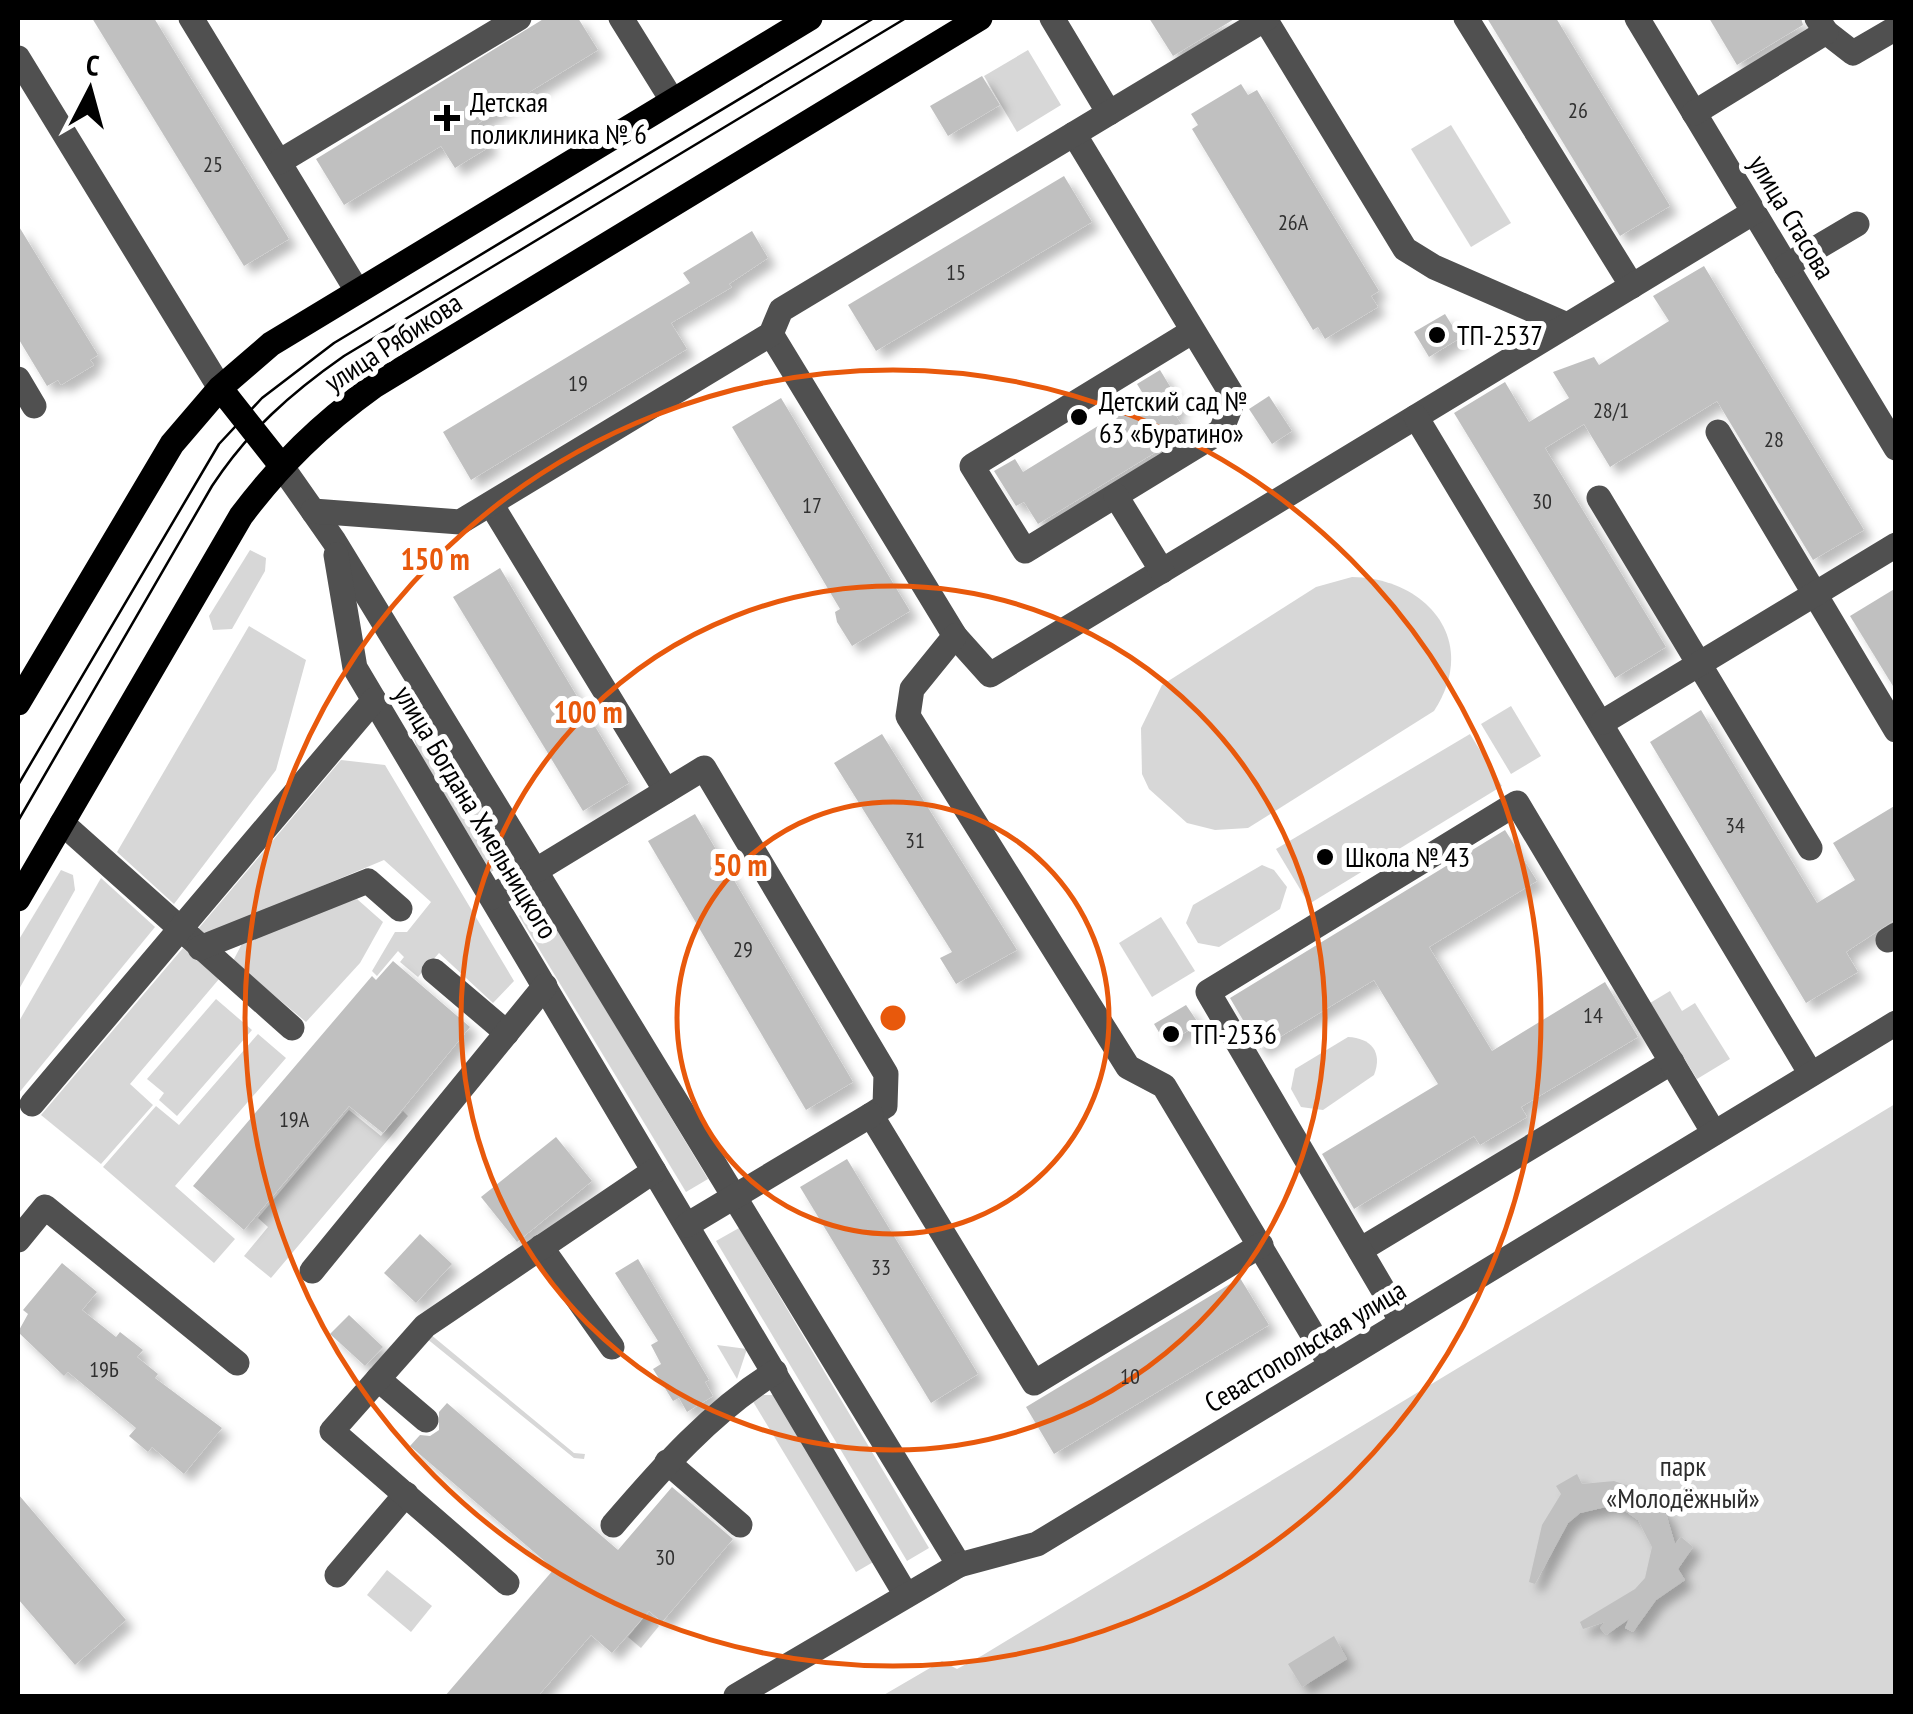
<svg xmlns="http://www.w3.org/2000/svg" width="1913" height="1714" viewBox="0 0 1913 1714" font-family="'PT Sans Narrow',sans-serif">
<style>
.green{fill:#d7d7d7}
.building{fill:#c0c0c0;filter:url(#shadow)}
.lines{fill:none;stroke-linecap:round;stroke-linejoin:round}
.minor{stroke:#505050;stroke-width:25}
.major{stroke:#000;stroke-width:25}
.tram{stroke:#000;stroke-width:2.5}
.ring{fill:none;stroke:#e8590c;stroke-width:5}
.poi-dot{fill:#000;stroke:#fff;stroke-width:4}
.labels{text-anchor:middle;stroke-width:10;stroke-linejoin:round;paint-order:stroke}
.number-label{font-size:22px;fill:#303030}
.poi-label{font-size:28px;fill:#000;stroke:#fff;text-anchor:start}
.street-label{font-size:28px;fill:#000;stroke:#fff}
.park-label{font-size:28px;fill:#2e2e2e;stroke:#fff}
.centre{fill:#e8590c;stroke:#fff;stroke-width:5}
.ring-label{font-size:30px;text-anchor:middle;font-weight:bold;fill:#e8590c;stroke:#fff;stroke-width:10;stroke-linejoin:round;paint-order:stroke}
</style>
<defs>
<filter id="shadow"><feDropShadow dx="8" dy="8" stdDeviation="5" flood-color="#0004"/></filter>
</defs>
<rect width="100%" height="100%" fill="#fff"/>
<!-- green -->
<g class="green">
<polygon points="1028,50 1061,105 1017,132 984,76"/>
<polygon points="1451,125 1511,223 1471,247 1411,149"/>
<polygon points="250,550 266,558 265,571 232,629 213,630 209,616"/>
<path d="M1352,577C1427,578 1480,641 1434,711L1248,828L1215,830L1187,823L1149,789L1142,774L1141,728L1162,685L1316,587Z"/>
<polygon points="249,626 306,660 276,770 174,904 117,852"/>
<polygon points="410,685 514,858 491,872 417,749 400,691"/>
<polygon points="1511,706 1541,756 1511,774 1481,724"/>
<polygon points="1470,734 1502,786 1309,904 1276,849"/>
<polygon points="341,760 385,765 514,981 493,1003 439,953 418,977 400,962 404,957 398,951 377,976 372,971 395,932 407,932 431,902 384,860 205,935 198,929"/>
<polygon points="1262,865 1274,870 1287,887 1280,909 1219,947 1198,943 1186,923 1193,905"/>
<polygon points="61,870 73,875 75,890 18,991 18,941"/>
<polygon points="101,878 155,927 18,1094 18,1023"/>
<polygon points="357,899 383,922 360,963 306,1022 233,961 246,936"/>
<polygon points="541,902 708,1179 686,1192 519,916"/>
<polygon points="1161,917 1195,971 1152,997 1119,943"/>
<polygon points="183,948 219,979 130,1084 153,1105 101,1164 41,1115"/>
<polygon points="1670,991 1682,1011 1695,1003 1730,1059 1697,1079 1650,1003"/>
<polygon points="216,999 252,1030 177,1116 159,1100 164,1093 147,1079"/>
<polygon points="258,1034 286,1058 175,1186 235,1239 214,1263 103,1167 156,1106 179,1125"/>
<path d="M1348,1037C1371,1038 1383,1052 1374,1075L1323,1110L1301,1107L1291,1089L1295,1069Z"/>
<polygon points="1895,1104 1895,1696 882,1696 942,1661 957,1669 983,1655"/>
<polygon points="349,1110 381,1136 403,1111 408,1116 271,1278 244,1256 268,1227 258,1218"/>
<polygon points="739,1228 929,1548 907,1561 716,1241"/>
<polygon points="430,1334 574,1453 585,1454 584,1459 574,1458 426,1338"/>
<polygon points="717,1345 747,1349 737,1379"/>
<polygon points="749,1395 775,1395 875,1561 856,1572"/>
<polygon points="387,1570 432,1606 411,1632 367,1595"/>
<polygon points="646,1615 659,1626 641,1648 628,1637"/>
</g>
<!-- building -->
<g class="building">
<polygon points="92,18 154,18 289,239 244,266"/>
<polygon points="545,18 578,18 598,50 477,124 491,146 455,168 441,146 344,205 316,159"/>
<polygon points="1149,18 1236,18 1173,56"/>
<polygon points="1487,18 1556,18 1670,206 1620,236"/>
<polygon points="1709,18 1801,18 1803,25 1737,65"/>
<polygon points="982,76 1000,105 948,136 930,106"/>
<polygon points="1241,84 1248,95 1257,90 1379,291 1371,296 1378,307 1325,339 1318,327 1313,330 1192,129 1198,125 1191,114"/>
<polygon points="1064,176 1092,222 876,351 848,305"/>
<polygon points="18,225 98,355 90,360 94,365 61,385 58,380 47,386 18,338"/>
<polygon points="752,231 768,258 729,284 732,287 671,323 687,349 471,480 443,432 690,283 683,273"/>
<polygon points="1704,266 1864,530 1813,560 1717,401 1610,467 1584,424 1545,448 1666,647 1615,678 1454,413 1505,382 1529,422 1569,398 1553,372 1594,357 1599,365 1669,321 1653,296"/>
<polygon points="1445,314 1460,338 1429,357 1414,332"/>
<polygon points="1160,370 1182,406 1173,411 1187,433 1038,524 1024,502 1016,506 994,471 1015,459 1023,472 1145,397 1137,384"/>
<polygon points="1269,396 1292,431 1272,444 1249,409"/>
<polygon points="781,398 910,611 852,646 837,622 835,612 840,609 732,427"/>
<polygon points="500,568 629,783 583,811 453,597"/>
<polygon points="1896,588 1896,691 1850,616"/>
<polygon points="1701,710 1817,903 1855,880 1833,843 1896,805 1896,919 1846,952 1858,972 1806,1003 1650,742"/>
<polygon points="882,734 1017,950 956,984 940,958 952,952 834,763"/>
<polygon points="695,814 853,1082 806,1110 648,841"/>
<polygon points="1505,830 1537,881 1429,947 1492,1051 1605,982 1638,1037 1521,1107 1527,1117 1480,1145 1474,1136 1354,1209 1322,1154 1438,1084 1374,980 1260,1049 1230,998"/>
<polygon points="393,961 470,1027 383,1133 349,1106 244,1230 193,1186 372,976 376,980"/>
<polygon points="1186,1005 1199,1024 1166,1044 1154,1024"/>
<polygon points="556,1137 592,1181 517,1242 481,1197"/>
<polygon points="847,1159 978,1374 931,1403 800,1187"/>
<polygon points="420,1234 452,1264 416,1303 384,1273"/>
<polygon points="638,1259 709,1380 705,1382 713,1396 687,1412 679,1398 673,1401 653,1369 661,1364 651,1345 658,1341 615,1273"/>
<polygon points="62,1263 97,1292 82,1310 116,1337 120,1332 143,1350 137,1357 158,1374 155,1378 222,1428 184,1474 152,1447 148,1452 129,1436 136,1428 68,1372 64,1376 18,1332 28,1314 23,1310"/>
<polygon points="1240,1278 1269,1325 1054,1454 1026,1407"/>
<polygon points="349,1315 383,1347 365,1366 330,1334"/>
<polygon points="447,1403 618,1550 672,1487 733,1539 662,1622 649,1611 612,1653 591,1635 538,1696 445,1696 554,1569 410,1446 420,1435 430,1436 439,1430 439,1412"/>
<polygon points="1577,1474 1582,1484 1614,1481 1635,1488 1654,1500 1667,1517 1675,1544 1681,1537 1693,1547 1678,1569 1685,1580 1656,1600 1633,1632 1625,1628 1629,1619 1606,1635 1600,1628 1605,1622 1583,1629 1580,1622 1635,1589 1645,1578 1652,1547 1638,1520 1625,1511 1610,1506 1580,1513 1568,1523 1535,1584 1529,1582 1542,1525 1561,1494 1556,1486"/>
<polygon points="18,1494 126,1620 75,1665 18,1599"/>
<polygon points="1334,1636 1347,1659 1302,1687 1288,1664"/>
</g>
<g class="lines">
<!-- minor -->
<g class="minor">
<polyline points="191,18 356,289"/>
<polyline points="621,18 672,100"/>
<polyline points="1052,18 1109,113"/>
<polyline points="1466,18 1632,286"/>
<polyline points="1637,18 1896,448"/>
<polyline points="1265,19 1405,249 1434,267 1567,325"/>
<polyline points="1826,32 1853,53 1896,28"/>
<polyline points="18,58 220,388"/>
<polyline points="1694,113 1826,32 1817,18"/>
<path d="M1074,134C1127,222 1181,310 1234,398L1221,431L1025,551L972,466L1193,331"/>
<polyline points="279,162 519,18"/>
<polyline points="1786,266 1857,224"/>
<polyline points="771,334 955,636 990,675 1754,212"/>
<polyline points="18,379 34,406"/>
<polyline points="1416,417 1811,1074"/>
<polyline points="1718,432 1896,730"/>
<polyline points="280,464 334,541 959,1565"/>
<polyline points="1116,496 1162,571"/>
<polyline points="1599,498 1810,848"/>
<polyline points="491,504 666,791"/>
<polyline points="313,511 460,522 771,334 781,310 1267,18"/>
<polyline points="336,555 355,668 906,1595"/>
<polyline points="955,636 912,689 908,716 1128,1067 1164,1086 1331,1365"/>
<polyline points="1603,722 1896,545"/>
<polyline points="62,823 292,1028"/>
<polyline points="492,897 704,768 886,1074 885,1106 871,1115 1034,1383 1261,1245"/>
<polyline points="1888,940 1896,935"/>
<polyline points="200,948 368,881 400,909"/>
<polyline points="434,971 507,1033"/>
<polyline points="32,1104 374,700"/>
<polyline points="687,1225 871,1115"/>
<polyline points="18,1240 45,1207 237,1363"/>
<polyline points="541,1247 612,1347"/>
<polyline points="1360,1250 1672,1062"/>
<polyline points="312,1271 545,986"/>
<polyline points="1402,1322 1208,992 1517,803 1714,1133"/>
<polyline points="378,1379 426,1420"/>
<polyline points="667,1462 740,1525"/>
<path d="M613,1525C662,1468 711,1412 775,1372"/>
<polyline points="337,1575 406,1494"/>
<polyline points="507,1583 332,1431 425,1326 654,1171"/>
<polyline points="736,1696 959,1565 1037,1544 1896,1023"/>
</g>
<!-- major -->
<g class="major">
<polyline points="220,388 280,464"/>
<polyline points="18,703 172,444 220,388 271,344 810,18"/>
<path d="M18,899L241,516C280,464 321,424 374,386L980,18"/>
</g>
<!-- tram -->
<g class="tram">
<polyline points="18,785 219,444 262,398 334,343 874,18"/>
<path d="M18,821L212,486C248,431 291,393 344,356L906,18"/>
</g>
</g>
<!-- distance rings -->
<g class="ring">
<circle cx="893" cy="1018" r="216"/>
<circle cx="893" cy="1018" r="432"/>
<circle cx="893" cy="1018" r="648"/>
</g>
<!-- markers -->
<g class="poi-dot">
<path d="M442 103h10v10h10v10h-10v10h-10v-10h-10v-10h10z"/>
<circle cx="1437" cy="335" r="10"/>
<circle cx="1079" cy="417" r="10"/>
<circle cx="1325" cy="857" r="10"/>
<circle cx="1171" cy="1034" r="10"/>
</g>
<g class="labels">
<!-- number labels -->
<g class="number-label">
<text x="1578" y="118">26</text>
<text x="213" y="172">25</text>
<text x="1293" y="230">26А</text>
<text x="956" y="280">15</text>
<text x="578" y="391">19</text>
<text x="1611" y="418">28/1</text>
<text x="1774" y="447">28</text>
<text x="1542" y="509">30</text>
<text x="812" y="513">17</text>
<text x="1735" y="833">34</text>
<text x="915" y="848">31</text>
<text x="743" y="957">29</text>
<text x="1593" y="1023">14</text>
<text x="294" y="1127">19А</text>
<text x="881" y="1275">33</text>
<text x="104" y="1377">19Б</text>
<text x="1130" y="1384">10</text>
<text x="665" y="1565">30</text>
</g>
<!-- poi labels -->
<g class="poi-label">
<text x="470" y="112">Детская<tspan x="470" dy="32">поликлиника № 6</tspan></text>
<text x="1457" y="345">ТП-2537</text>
<text x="1099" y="411">Детский сад №<tspan x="1099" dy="32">63 «Буратино»</tspan></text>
<text x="1345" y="867">Школа № 43</text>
<text x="1191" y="1044">ТП-2536</text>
</g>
<!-- street labels -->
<g class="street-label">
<text transform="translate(1792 217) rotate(59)" y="10">улица Стасова</text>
<text transform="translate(393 342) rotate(-33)" y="10">улица Рябикова</text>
<text transform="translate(476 812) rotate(59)" y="10">улица Богдана Хмельницкого</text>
<text transform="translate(1305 1346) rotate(-31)" y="10">Севастопольская улица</text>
</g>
<!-- park labels -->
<g class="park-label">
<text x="1683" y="1476">парк<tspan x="1683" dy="32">«Молодёжный»</tspan></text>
</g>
</g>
<circle cx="893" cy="1018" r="15" class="centre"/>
<g class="ring-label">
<text x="435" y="570">150 m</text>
<text x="588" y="723">100 m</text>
<text x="740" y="876">50 m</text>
</g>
<!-- border -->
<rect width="1913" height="1714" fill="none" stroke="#000000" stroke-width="40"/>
<!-- north arrow -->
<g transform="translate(90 90) rotate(6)" stroke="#ffffff" stroke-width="8" paint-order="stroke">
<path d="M0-8L18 38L0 25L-18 38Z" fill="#000000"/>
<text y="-15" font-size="28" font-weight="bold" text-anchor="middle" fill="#000000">С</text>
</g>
</svg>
